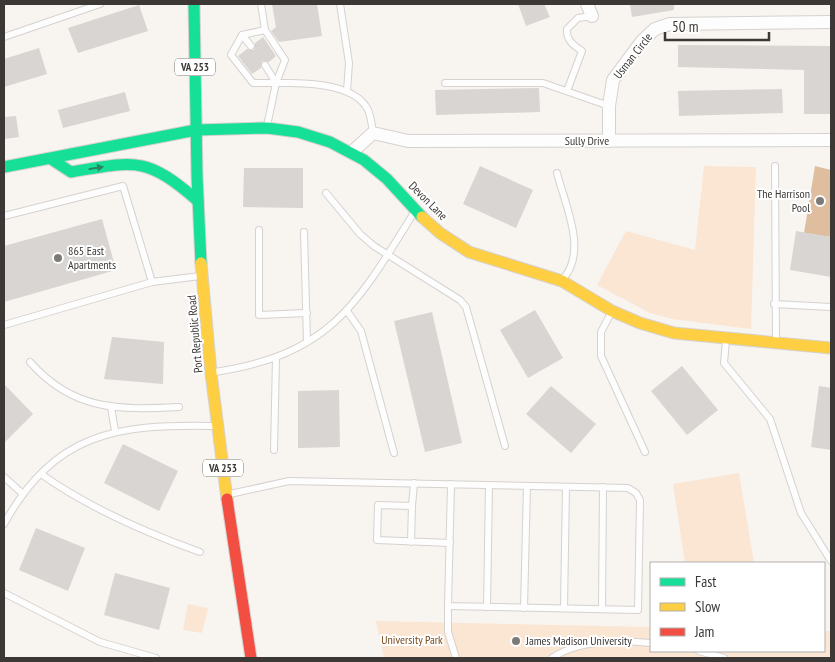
<svg xmlns="http://www.w3.org/2000/svg" width="835" height="662" viewBox="0 0 835 662" font-family="'PT Sans Narrow',sans-serif">
<style>
.green{fill:#fbe6d3}
.water{fill:#dfbea0}
.building{fill:#d9d5d2}
.lines{fill:none;stroke-linecap:round;stroke-linejoin:round}
.lane-casing{stroke:#d5d2cf;stroke-width:8}
.street-casing{stroke:#d5d2cf;stroke-width:14}
.fast-casing{stroke:#d5d2cf;stroke-width:13}
.slow-casing{stroke:#d5d2cf;stroke-width:13}
.jam-casing{stroke:#d5d2cf;stroke-width:13}
.lane{stroke:#fefdfd;stroke-width:6}
.street{stroke:#fefdfd;stroke-width:12}
.fast{stroke:#16e098;stroke-width:11}
.slow{stroke:#ffcf43;stroke-width:11}
.jam{stroke:#f24e42;stroke-width:11}
.oneway{fill:#2a8462}
.poi-dot{fill:#7d7a76;stroke:#fff;stroke-width:2}
.labels{text-anchor:middle;stroke-width:4;stroke-linejoin:round;paint-order:stroke}
.shield{fill:#fff;stroke:#767472;stroke-width:1}
.shield-label{font-size:11px;font-weight:bold;fill:#3b3835}
.street-label{font-size:12px;fill:#3b3835;stroke:#fff}
.poi-label{font-size:12px;fill:#3b3835;stroke:#fff;text-anchor:start}
.park-label{font-size:12px;fill:#784c1d;stroke:#fff}
</style>
<rect width="100%" height="100%" fill="#f8f4f0"/>
<!-- green -->
<g class="green">
<polygon points="704,166 756,167 751,329 672,319 650,313 597,285 626,231 695,250"/>
<polygon points="739,473 754,563 685,563 673,484"/>
<polygon points="188,604 208,608 202,633 183,630"/>
<polygon points="376,621 651,627 651,651 824,651 824,631 831,631 831,658 384,658"/>
</g>
<!-- water -->
<polygon class="water" points="815,166 831,170 831,237 804,233"/>
<!-- building -->
<g class="building">
<polygon points="272,4 317,4 322,36 279,42 271,31 276,27"/>
<polygon points="518,4 544,4 550,17 526,26"/>
<polygon points="630,4 674,4 674,10 632,17"/>
<polygon points="139,5 148,31 78,53 68,28"/>
<polygon points="263,37 276,56 269,62 262,61 261,68 252,74 238,56 247,49 254,50 255,43"/>
<polygon points="678,45 831,46 831,114 804,114 804,70 678,67"/>
<polygon points="39,48 47,74 4,87 4,59"/>
<polygon points="539,88 540,112 436,115 435,90"/>
<polygon points="782,89 783,113 679,116 678,91"/>
<polygon points="125,92 130,111 63,128 58,110"/>
<polygon points="16,116 19,137 4,139 4,117"/>
<polygon points="480,166 533,190 516,228 463,204"/>
<polygon points="244,168 303,168 303,208 243,207"/>
<polygon points="102,219 116,270 4,302 4,246"/>
<polygon points="796,231 831,237 831,277 790,270"/>
<polygon points="535,310 563,358 528,378 500,330"/>
<polygon points="432,312 462,443 425,452 394,321"/>
<polygon points="112,337 164,342 163,384 104,379"/>
<polygon points="682,366 718,410 687,435 651,391"/>
<polygon points="4,384 33,414 4,443"/>
<polygon points="551,386 596,424 571,453 526,414"/>
<polygon points="819,386 831,388 831,450 811,447"/>
<polygon points="339,390 340,447 298,448 298,391"/>
<polygon points="123,444 178,471 159,511 104,483"/>
<polygon points="36,528 85,548 68,591 19,570"/>
<polygon points="115,573 170,588 159,630 104,615"/>
</g>
<g class="lines">
<defs>
<g id="lane">
<polyline points="261,4 265,30"/>
<polyline points="340,4 349,63 347,91"/>
<polyline points="242,35 251,46"/>
<polyline points="4,37 100,4"/>
<polyline points="265,65 276,83"/>
<polyline points="445,83 543,83 609,106"/>
<path d="M567,91L582,51C573,45 566,40 567,29L578,18L592,16"/>
<path d="M267,126L276,83L285,60L265,30L242,35L231,55L253,83C284,83 353,78 368,110C371,117 372,126 373,133"/>
<polyline points="775,166 776,342"/>
<path d="M557,173C565,205 588,251 563,279"/>
<polyline points="326,193 360,234 374,246 460,300 466,307 505,446"/>
<polyline points="4,216 123,186 152,282 200,276"/>
<polyline points="259,230 259,315 307,313"/>
<polyline points="304,232 307,342"/>
<polyline points="774,304 831,307"/>
<polyline points="347,311 361,331 394,453"/>
<polyline points="611,313 601,332 601,356 645,452"/>
<polyline points="4,325 152,282"/>
<polyline points="726,340 724,363 770,419 801,513 831,561"/>
<path d="M30,362C73,411 119,410 179,407"/>
<path d="M215,372C332,354 357,304 415,211"/>
<polyline points="111,407 115,431"/>
<polyline points="274,450 276,358"/>
<path d="M41,474C89,508 144,532 200,552"/>
<polyline points="4,477 23,494"/>
<polyline points="230,494 289,481 628,488 636,493 640,500 638,610 448,606 451,484"/>
<polyline points="412,506 414,483"/>
<path d="M4,524C55,432 117,424 214,426"/>
<polyline points="411,542 412,506 378,505 377,540 450,543"/>
<polyline points="4,593 100,642 156,658"/>
<polyline points="448,606 448,632 456,658"/>
<polyline points="487,607 489,485"/>
<polyline points="524,608 527,486"/>
<polyline points="564,608 566,487"/>
<polyline points="602,609 603,487"/>
<polyline points="699,651 724,658"/>
<path d="M552,658C578,640 621,640 651,643"/>
</g>
<g id="street">
<polyline points="587,4 592,16"/>
<polyline points="609,141 609,106 613,80 642,41 655,29 670,24 831,22"/>
<polyline points="352,152 373,133 408,141 831,140"/>
</g>
<g id="fast">
<polyline points="194,4 197,176 201,263"/>
<path d="M51,159L71,172C136,161 146,156 198,201"/>
<polyline points="4,167 196,130 267,128 298,132 330,142 364,160 387,179 422,217"/>
</g>
<g id="slow">
<polyline points="422,217 440,233 469,252 562,281 612,311 640,323 674,333 831,348"/>
<polyline points="201,263 211,373 227,499"/>
</g>
<polyline id="jam" points="227,499 251,658"/>
</defs>
<!-- lane casing -->
<use href="#lane" class="lane-casing"/>
<!-- street casing -->
<use href="#street" class="street-casing"/>
<!-- fast casing -->
<use href="#fast" class="fast-casing"/>
<!-- slow casing -->
<use href="#slow" class="slow-casing"/>
<!-- jam casing -->
<use href="#jam" class="jam-casing"/>
<!-- lane -->
<use href="#lane" class="lane"/>
<!-- street -->
<use href="#street" class="street"/>
<!-- fast -->
<use href="#fast" class="fast"/>
<!-- slow -->
<use href="#slow" class="slow"/>
<!-- jam -->
<use href="#jam" class="jam"/>
</g>
<!-- one-way arrows -->
<defs><path id="oneway-solid" d="M-6-.8H1V-3.2L6.5 0L1 3.2V.8H-6Z" transform="scale(1.25)"/></defs>
<use class="oneway" href="#oneway-solid" transform="translate(96 168) rotate(-9)"/>
<!-- markers -->
<g class="poi-dot">
<circle cx="820" cy="201" r="5"/>
<circle cx="58" cy="258" r="5"/>
<circle cx="516" cy="641" r="5"/>
</g>
<g class="labels">
<!-- shield labels -->
<g class="shield">
<rect x="175" y="58.5" width="40" height="17" rx="4"/>
<rect x="203" y="459.5" width="40" height="17" rx="4"/>
</g>
<g class="shield-label">
<text x="195" y="71">VA 253</text>
<text x="223" y="472">VA 253</text>
</g>
<!-- street labels -->
<g class="street-label">
<text transform="translate(633 56) rotate(-52)" y="4">Usman Circle</text>
<text x="587" y="145">Sully Drive</text>
<text transform="translate(428 201) rotate(45)" y="4">Devon Lane</text>
<text transform="translate(195 334) rotate(-95)" y="4">Port Republic Road</text>
</g>
<!-- poi labels -->
<g class="poi-label">
<text x="810" y="198" text-anchor="end">The Harrison<tspan x="810" dy="14">Pool</tspan></text>
<text x="68" y="255">865 East<tspan x="68" dy="14">Apartments</tspan></text>
<text x="526" y="645">James Madison University</text>
</g>
<!-- park labels -->
<g class="park-label">
<text x="412" y="644">University Park</text>
</g>
</g>
<!-- border -->
<rect width="835" height="662" fill="none" stroke="#3b3835" stroke-width="10"/>
<!-- legend -->
<rect x="650" y="562" width="175" height="90" fill="#ffffff" stroke="#b1afae"/>
<rect x="660" y="578" width="25" height="8" fill="#16e098" stroke="#b1afae"/>
<text x="695" y="587" font-size="15" fill="#3b3835">Fast</text>
<rect x="660" y="603" width="25" height="8" fill="#ffcf43" stroke="#b1afae"/>
<text x="695" y="612" font-size="15" fill="#3b3835">Slow</text>
<rect x="660" y="628" width="25" height="8" fill="#f24e42" stroke="#b1afae"/>
<text x="695" y="637" font-size="15" fill="#3b3835">Jam</text>
<!-- scale -->
<path d="M665 32v8h104v-8" fill="none" stroke="#3b3835" stroke-width="2.5"/>
<text x="672" y="32" font-size="15" fill="#3b3835" stroke="#ffffff" stroke-width="4" paint-order="stroke">50 m</text>
</svg>
